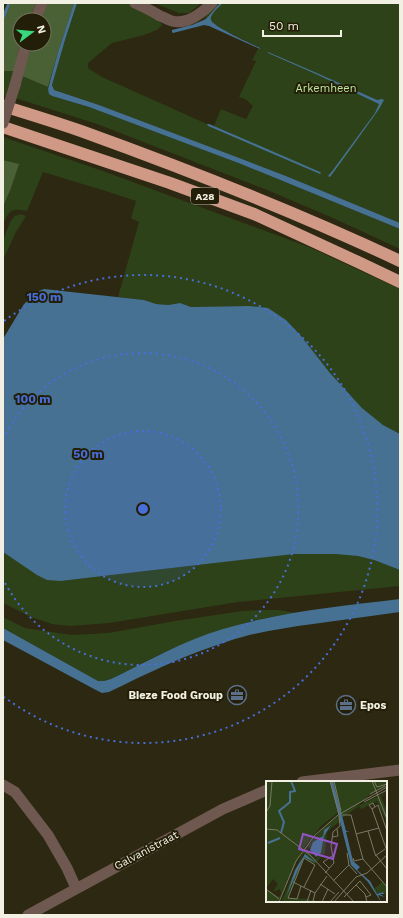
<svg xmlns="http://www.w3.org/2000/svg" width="403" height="918" viewBox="0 0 403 918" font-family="'Work Sans',sans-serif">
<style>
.green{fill:#2d4218}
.forest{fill:#4a6136}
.water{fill:#467192}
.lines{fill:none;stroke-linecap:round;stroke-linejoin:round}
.stream{stroke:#467192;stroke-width:3}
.minor{stroke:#6e5850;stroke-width:11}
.highway{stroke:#cf9986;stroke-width:12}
.minor-bridge{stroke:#6e5850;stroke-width:11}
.ring{fill:none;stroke:#486eda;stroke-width:2;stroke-dasharray:2 4}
.labels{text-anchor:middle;stroke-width:4;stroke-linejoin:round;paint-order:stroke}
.shield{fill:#221e07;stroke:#b4b1a0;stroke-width:1}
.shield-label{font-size:10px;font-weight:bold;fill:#f2f0e2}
.park-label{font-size:11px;fill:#bfe59f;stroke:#221e07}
.poi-label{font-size:11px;font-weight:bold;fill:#f2f0e2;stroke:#221e07;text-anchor:end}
.street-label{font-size:11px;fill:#f2f0e2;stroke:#221e07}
.inset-river{fill:none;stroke:#467192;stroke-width:2}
.inset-road{fill:none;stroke:#7b7865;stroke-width:1}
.view{fill:#9353c6;fill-opacity:0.15;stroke:#9353c6;stroke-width:2}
.inset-edge{fill:none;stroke:#f2f0e2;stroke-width:2}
.centre{fill:#486eda;stroke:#221e07;stroke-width:2}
.ring-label{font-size:12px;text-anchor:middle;font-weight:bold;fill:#486eda;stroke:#221e07;stroke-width:4;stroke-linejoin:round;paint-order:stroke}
</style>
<rect width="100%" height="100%" fill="#2c2811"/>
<!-- green -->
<g class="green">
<path d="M77,3H127L150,13L159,19L162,25L157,30L144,35L112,43L88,63V68L102,77L207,124L208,126L231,136L233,134L214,126L221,109L246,119L253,106L245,99L239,97L256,61L252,60L258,49H259L260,48C249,42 237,37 226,31C218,27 212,22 204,19L209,12L205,3H400V223L286,176L242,159L99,105L54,90L52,85L65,40Z"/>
<polygon points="154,3 201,3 189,13 179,13"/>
<polygon points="3,71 14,71 7,96 3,95"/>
<polygon points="22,76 48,87 48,89 52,96 89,107 241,164 400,229 400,249 333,218 272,192 97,124 15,98"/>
<path d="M3,137L103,171L309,247L400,289V434L383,425L362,408L330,373L301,336L249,306L191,307L180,303L168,305L156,304L144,300L118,297L139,222L131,218L136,201L112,193L43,172L27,211C11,208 9,210 3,225V207L11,188L18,164L3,160Z"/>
<polygon points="21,214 26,216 16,232 3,260 3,241 10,222 13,218 15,216"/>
<path d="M3,552L18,562L61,581L272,556C304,553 343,550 374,560C383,563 391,567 400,570V586L238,602L109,623L70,626L52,624L31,617L3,603Z"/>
<path d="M262,610H278L297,613C256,618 215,630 177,647C154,656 133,668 111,679L104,681H98L3,628V617L25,628L72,635L108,633L175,621L242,611Z"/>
</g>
<!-- forest -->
<g class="forest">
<polygon points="8,3 36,3 29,20 20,20 20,44 14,71 3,71 3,14"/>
<polygon points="47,3 74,3 58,52 48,87 22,76 32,44 44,44 44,20 41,20"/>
<polygon points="3,160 19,164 11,188 3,207"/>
</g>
<!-- water -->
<g class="water">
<polygon points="74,3 77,3 65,40 52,85 54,90 99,105 242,159 286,176 400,223 400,229 241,164 89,107 52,96 49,94 48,89 58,52"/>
<path d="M220,3H223C219,7 209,15 211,20C212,26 252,44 260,48V49L209,26L204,25L173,33L172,32V30L192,25L206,19Z"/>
<polygon points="268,52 319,74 377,100 382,99 384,100 379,109 349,151 330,177 328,176 333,170 375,113 379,104 318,75 268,53"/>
<polygon points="207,124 209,124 214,126 320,172 321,173 320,174 208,126"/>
<polygon points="44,289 144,300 156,304 168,305 180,303 191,307 249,306 268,308 286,320 301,336 330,373 362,408 383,425 400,434 400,570 374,560 358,556 336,554 294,554 137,572 61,581 47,580 37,575 3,552 3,339 24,304 39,291"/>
<path d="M400,599V612C371,616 342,620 313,624C284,628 256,632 229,641C187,654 148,673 109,692L102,693L94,689L3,640V628L98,681H104L111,679C148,661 183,641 223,629C280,612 341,606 400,599Z"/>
</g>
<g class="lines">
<!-- stream -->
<polyline class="stream" points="3,18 9,3"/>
<!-- minor -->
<g class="minor">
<path d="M135,3C144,7 152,11 160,16C164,17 168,20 172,21C187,25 202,13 212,3"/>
<polyline points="35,20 42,3"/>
<polyline points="15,85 26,44"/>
<polyline points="302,782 400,770"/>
<polyline points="3,785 15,792 48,835 67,868 76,888"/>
<polyline points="28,915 223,809 267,790"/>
</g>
<!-- highway -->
<g class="highway">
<path d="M3,106C29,114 55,122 81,131C189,170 296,212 400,261"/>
<polyline points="3,127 170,183 254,214 358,262 400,282"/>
</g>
<!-- minor-bridge -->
<polyline class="minor-bridge" points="3,123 15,85"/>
</g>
<!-- distance rings -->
<circle cx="143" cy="509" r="78" fill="#486eda" fill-opacity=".12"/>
<g class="ring">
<circle cx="143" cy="509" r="78"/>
<path d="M3 439A156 156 0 1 1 3 579"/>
<path d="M4 321A234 234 0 1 1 4 697"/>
</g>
<!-- icons -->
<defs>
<symbol id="office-ring" viewBox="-11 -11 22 22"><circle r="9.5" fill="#221e07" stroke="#5c6f8a" stroke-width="1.5"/><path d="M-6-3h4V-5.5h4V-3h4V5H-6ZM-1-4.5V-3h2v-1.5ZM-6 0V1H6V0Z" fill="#5c6f8a"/></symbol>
</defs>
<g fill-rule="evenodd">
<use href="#office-ring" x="226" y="684" width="22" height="22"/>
<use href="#office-ring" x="335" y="694" width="22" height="22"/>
</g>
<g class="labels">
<!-- shield labels -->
<rect class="shield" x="191" y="188" width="28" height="16" rx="3"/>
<g class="shield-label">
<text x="205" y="200">A28</text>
</g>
<!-- park labels -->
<g class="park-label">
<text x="326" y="92">Arkemheen</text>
</g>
<!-- poi labels -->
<g class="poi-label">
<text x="223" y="699">Bieze Food Group</text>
<text x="360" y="709" text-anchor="start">Epos</text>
</g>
<!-- street labels -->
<g class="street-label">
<text transform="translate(146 850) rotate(-28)" y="4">Galvanistraat</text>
</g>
</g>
<!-- overview -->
<g transform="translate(266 781)">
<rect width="121" height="121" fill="#2c2811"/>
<path d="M0,0H121V6L108,10L90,26L121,11L115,16L121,30V42L111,20L86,33L95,28L93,25L76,37L74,30L55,45L36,69L12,121H0V108L13,116L15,113L14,108L7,111L12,103L7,98L0,107V49H10L0,48ZM73,34L75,45L73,41L59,52L65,45H63L58,49L57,55L47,61L45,67L41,66L40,68L50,78L55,72L58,55L61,51L59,72L49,82L37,73L20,115L34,83L38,76L40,75L48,82H50L48,83L38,77L22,117L42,118L50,121H15L38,69L56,48ZM116,101L121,106L119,114L116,111L111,113L108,108Z" fill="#2d4218"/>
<path d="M64,0H67L80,50H84L80,51L87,80L94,86L91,89L104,100L111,113L117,111L118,113H114L119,116L112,114L115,121L102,101L85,84ZM65,44L58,55L55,72L50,76L44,69L47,61L57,55L58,49ZM39,73L50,82L38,76L20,116L29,89Z" fill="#467192"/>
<path class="inset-river" d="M15,52L18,41L13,30L24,21V11L29,10L25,0M2,62L14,57"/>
<path class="inset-road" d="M64,0L73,33M68,0L75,30M106,0L121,38M108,0L111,6L121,3M104,13L119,5M98,21L121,9M106,28L103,24L107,22L109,26M0,31L4,25L6,0M76,34H85L97,78L121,106M0,48L11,49L44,74L88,121M102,50L109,73L121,88M121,50L112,24L106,28L121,70M90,53L113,47M66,56L72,55L71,48M81,72L83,84L91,93M109,75L119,68M87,77L88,80L97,78M63,87L57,81L66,75M59,92L68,82L65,65L67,51L74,45L73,35M67,100L83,84M27,101L49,112M54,103L69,113M90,104L99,113L101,121M35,105L31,118L22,117L38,77L49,84M38,106L49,84M0,108L13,118M78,116L94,100L105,114L100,116M13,121L30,80L49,54L72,34L121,6M18,121H35M41,121L45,109M52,121L47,120L49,112L61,95M56,121L62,108M64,121L73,111M68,121L90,96L101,92L121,74"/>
<path class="view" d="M37,53L71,63L67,78L33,68Z"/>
<rect width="121" height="121" class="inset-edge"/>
</g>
<circle cx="143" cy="509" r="6" class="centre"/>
<g class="ring-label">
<text x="44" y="301">150 m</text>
<text x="33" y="403">100 m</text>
<text x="88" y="458">50 m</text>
</g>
<!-- border -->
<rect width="403" height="918" fill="none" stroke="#f2f0e2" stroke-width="8"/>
<!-- north arrow -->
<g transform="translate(32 32) rotate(74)"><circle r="19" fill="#221e07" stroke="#75725f"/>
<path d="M0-3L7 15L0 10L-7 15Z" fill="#39d87f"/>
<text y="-6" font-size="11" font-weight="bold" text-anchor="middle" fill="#f2f0e2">N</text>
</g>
<!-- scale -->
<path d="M263 30v6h78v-6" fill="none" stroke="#f2f0e2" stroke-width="2"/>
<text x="269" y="30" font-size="12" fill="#f2f0e2" stroke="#221e07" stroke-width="3" paint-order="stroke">50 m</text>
</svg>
